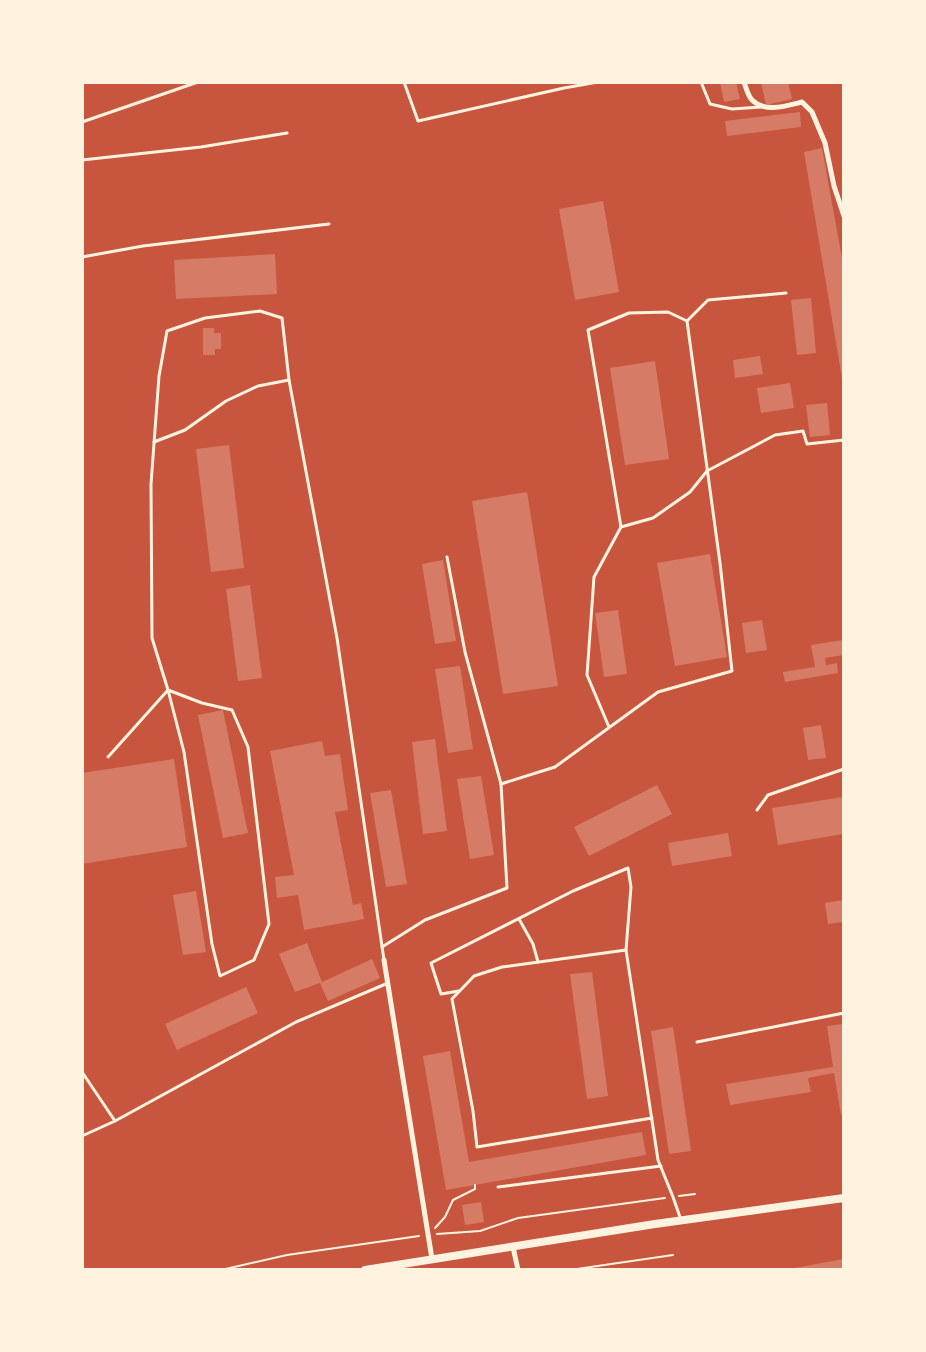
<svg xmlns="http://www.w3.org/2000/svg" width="926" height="1352" viewBox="0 0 926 1352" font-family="Bitter,serif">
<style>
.building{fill:#d67c66}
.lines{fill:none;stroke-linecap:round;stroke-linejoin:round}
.path{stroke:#fff3e0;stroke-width:2}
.service{stroke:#fff3e0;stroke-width:3}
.minor{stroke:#fff3e0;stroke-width:5}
.secondary{stroke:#fff3e0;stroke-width:8}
</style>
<rect width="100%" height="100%" fill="#c8553d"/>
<!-- building -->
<g class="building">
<polygon points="720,82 736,82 740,99 724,102"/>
<polygon points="761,82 788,82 792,99 766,105"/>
<polygon points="800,112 801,127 727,136 725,121"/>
<polygon points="822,148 843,264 843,378 842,378 804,152"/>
<polygon points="603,201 619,292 575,300 559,209"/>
<polygon points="275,254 277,294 176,299 174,260"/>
<polygon points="811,298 816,353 797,355 791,300"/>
<polygon points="203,328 214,328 214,333 221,333 221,349 215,349 215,355 203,355"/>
<polygon points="760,356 763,374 735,378 733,360"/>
<polygon points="655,361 669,459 625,465 610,368"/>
<polygon points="790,383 794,408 761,413 757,388"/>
<polygon points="827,403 830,435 810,437 806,405"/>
<polygon points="229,445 244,568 211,572 196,449"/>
<polygon points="527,492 558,686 503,694 472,501"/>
<polygon points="710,554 727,657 675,666 657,563"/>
<polygon points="443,560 456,641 435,644 422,564"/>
<polygon points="250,585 262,678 238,681 226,589"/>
<polygon points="618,610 627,674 604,677 595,613"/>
<polygon points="762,620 767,650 746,653 742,623"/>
<polygon points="843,640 843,655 825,658 826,665 837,663 838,673 785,682 783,672 815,667 811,645"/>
<polygon points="460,666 473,749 448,753 435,669"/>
<polygon points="223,710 248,833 223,838 198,715"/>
<polygon points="821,725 826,758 808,760 803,728"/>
<polygon points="435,739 447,831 423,834 412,742"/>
<polygon points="322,741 325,756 340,754 348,810 335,812 353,905 361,903 364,919 304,930 298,895 277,898 275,877 294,875 270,751"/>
<polygon points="174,759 187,847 82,864 82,773"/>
<polygon points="481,776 494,855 470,859 457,779"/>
<polygon points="657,785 672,814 589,856 574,827"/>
<polygon points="391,790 407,884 386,887 370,793"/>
<polygon points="843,797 843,834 778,845 772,808"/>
<polygon points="728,833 732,856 672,866 668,843"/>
<polygon points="196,891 206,952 183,955 173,895"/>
<polygon points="843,900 843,922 828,924 825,903"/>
<polygon points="307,943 322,982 372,959 380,978 328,1001 320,983 295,992 279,954"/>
<polygon points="592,972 608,1096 587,1099 570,974"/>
<polygon points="246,987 258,1013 177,1050 165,1024"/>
<polygon points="843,1024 843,1115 841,1115 834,1073 808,1078 811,1092 730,1105 726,1084 833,1067 827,1026"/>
<polygon points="673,1027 691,1151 669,1154 651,1031"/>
<polygon points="450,1051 469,1162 642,1132 646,1155 446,1190 423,1056"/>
<polygon points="481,1202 484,1222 465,1225 462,1205"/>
<polygon points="843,1259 843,1269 795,1269 795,1268"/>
</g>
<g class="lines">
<!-- path -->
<g class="path">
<polyline points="679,1196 695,1194"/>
<polyline points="435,1228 445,1217 453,1200 475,1189 475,1185"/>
<polyline points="437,1234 480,1231 518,1218 665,1198"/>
<polyline points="221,1270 287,1255 419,1236"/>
<polyline points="570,1270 673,1255"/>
</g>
<!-- service -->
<g class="service">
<polyline points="404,82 418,121 564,88 598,82"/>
<polyline points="701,82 710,104 732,109 761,107"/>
<polyline points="82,122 198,82"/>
<polyline points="82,160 201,147 287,133"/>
<polyline points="82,257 143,246 329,224"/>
<polyline points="687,321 708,300 786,293"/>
<polyline points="154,442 185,430 226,401 258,386 289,380"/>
<polyline points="621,527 653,518 690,492 707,471 775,435 803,431 807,444 844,440"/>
<polyline points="168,690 184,752 212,944 220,976 254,960 269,924 248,747 232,710 202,703 168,690 152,638 151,484 159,376 167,331 205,318 260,311 282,318 289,380 337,638 384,960"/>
<polyline points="108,757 168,690"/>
<polyline points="501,784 555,767 658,692 732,671 720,563 687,321 668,312 629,313 588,330 621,527 594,577 587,675 609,727"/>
<polyline points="757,810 768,795 844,769"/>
<polyline points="519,919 533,944 538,962"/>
<polyline points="382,947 425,920 507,888 501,784 465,652 447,557"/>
<polyline points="459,991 441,994 431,963 573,891 628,868 631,887 626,950"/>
<polyline points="697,1042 844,1013"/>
<polyline points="82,1072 115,1121"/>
<polyline points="652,1118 477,1147 473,1111 452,999 474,976 502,967 626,950 658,1160 673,1197 681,1220"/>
<polyline points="82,1136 115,1121 296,1022 388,983"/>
<polyline points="498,1187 661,1166"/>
</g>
<!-- minor -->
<g class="minor">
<path d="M744,82C746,88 748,96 752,100C765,113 786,106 802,102L812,112L825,143L834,186L844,216"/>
<polyline points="384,960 432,1259"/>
<polyline points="513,1247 518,1270"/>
</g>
<!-- secondary -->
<polyline class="secondary" points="365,1270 655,1224 844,1198"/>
</g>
<!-- border -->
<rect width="926" height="1352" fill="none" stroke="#fff3e0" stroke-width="168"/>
</svg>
